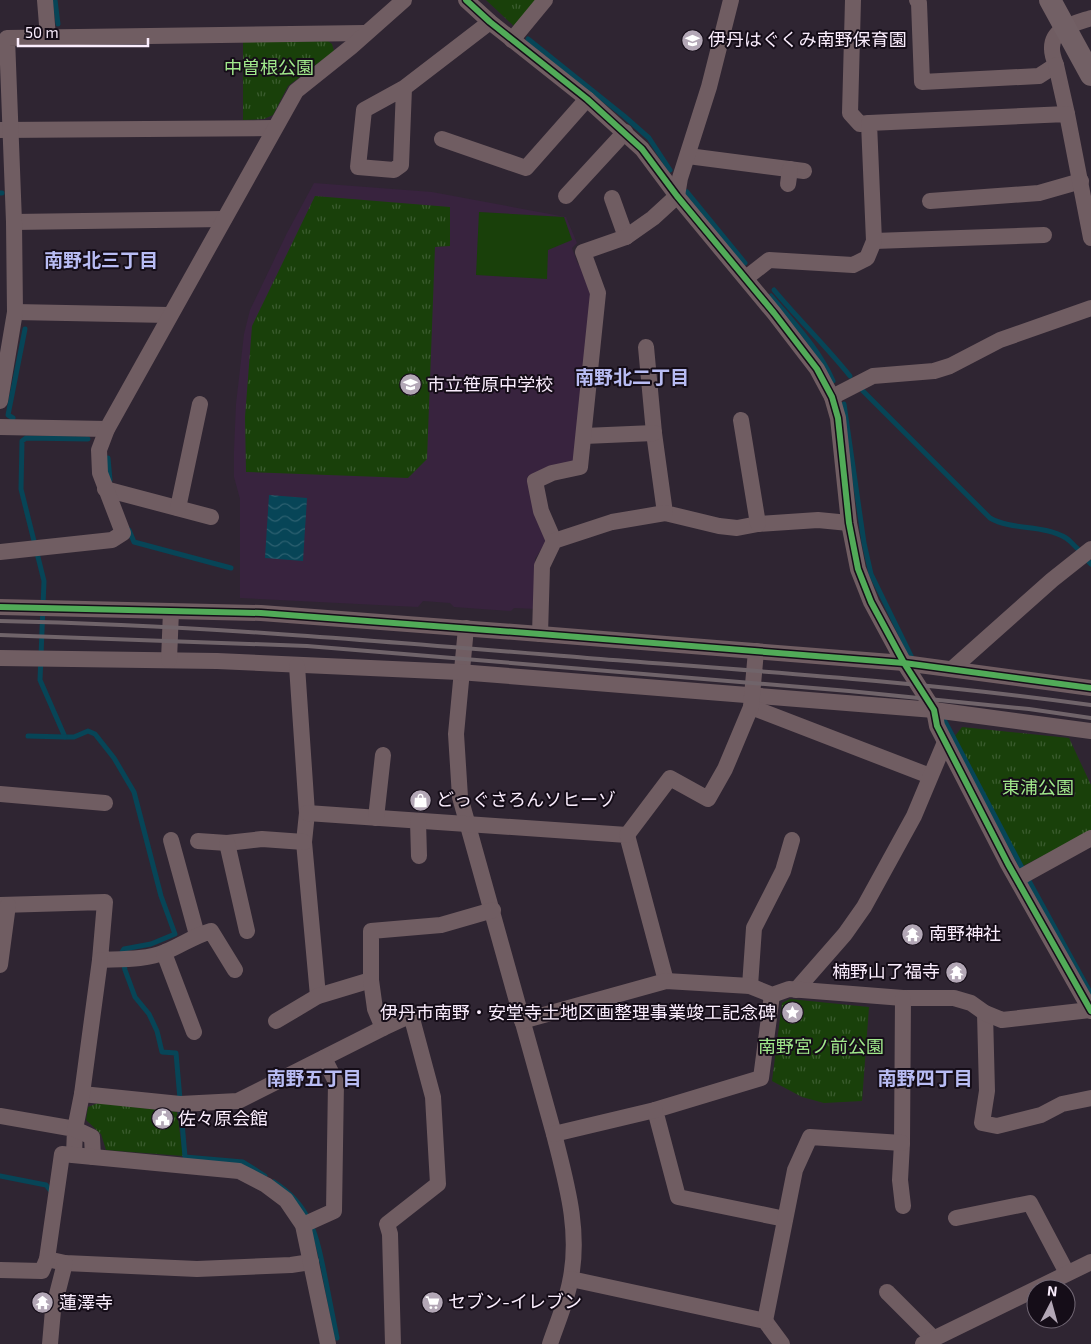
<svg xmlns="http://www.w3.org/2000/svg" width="1091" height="1344" viewBox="0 0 1091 1344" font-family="'Exo 2','Noto Sans JP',sans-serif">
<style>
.built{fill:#38233e}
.grass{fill:#19400a}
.park{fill:url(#park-tufts)}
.water{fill:url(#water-waves)}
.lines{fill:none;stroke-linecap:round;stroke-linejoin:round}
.stream{stroke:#074557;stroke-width:5}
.street{stroke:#705d62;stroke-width:16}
.secondary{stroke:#726065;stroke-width:22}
.rail{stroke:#70646a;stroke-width:4}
.cycleway-casing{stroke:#150d18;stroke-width:9}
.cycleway{stroke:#51ab58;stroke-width:6}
.labels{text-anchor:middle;stroke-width:4;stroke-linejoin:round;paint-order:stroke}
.poi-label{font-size:18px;fill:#faedfd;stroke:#150d18;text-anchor:start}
.park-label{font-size:18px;fill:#a0e88b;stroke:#150d18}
.neighbourhood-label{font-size:19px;font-weight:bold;fill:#b8bcf4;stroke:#150d18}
</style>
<defs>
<pattern id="park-tufts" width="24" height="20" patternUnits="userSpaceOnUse" patternTransform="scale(1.25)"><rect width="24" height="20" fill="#19400a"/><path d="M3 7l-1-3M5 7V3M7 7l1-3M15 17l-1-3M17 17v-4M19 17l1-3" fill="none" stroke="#3b5c2f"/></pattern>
<pattern id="water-waves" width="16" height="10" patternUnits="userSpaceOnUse" patternTransform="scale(1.25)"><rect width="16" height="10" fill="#074557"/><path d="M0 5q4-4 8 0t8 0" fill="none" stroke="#2c6070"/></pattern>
</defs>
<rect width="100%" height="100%" fill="#2f2532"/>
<!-- built -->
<polygon class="built" points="314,183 432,192 566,217 577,243 572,248 578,264 584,266 593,293 578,463 551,467 527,477 536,504 546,542 535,559 536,609 514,608 511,611 481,609 454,607 450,603 423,601 418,607 240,598 240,499 234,477 234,451 236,404 244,334 250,310 287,233"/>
<!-- grass -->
<polygon class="grass" points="479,212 564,217 572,240 548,250 547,279 476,275"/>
<!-- park -->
<g class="park">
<polygon points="486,0 538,0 516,28"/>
<polygon points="328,41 332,44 334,51 288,86 273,115 264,119 243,120 243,42"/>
<polygon points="315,196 450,207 450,246 435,247 427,459 408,478 246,472 245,417 252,326"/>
<polygon points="962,727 1069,738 1091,785 1091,831 1023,866 955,736"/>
<polygon points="790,999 869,1007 862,1101 824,1103 802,1097 772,1081 782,1003"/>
<polygon points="98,1103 177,1112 183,1156 106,1150 101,1134 86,1120 88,1107"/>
</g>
<!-- water -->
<polygon class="water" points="269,495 307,498 303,561 265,558"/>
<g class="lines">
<!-- stream -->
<g class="stream">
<polyline points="55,0 58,24"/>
<polyline points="528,39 624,116 649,138 670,170"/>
<polyline points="687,192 745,263"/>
<polyline points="0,193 2,193"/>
<path d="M774,290C799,320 826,346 850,376"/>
<path d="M771,296C793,322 819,349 833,381"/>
<path d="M863,391L990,518C1013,531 1043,524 1066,538C1071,541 1074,546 1078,549"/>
<polyline points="844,404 864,543 871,574 914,662"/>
<polyline points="13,418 8,415 25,329"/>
<polyline points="88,439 26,438 22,441 21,489 44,581 40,680 65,737 74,737 88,731 95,734 114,758 134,792 161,896 175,934 151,944 124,949 122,952 125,970 135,997 149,1014 157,1031 162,1052 176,1053 185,1157 243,1162 265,1176"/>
<polyline points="108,458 110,480"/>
<polyline points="129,530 134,542 231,568"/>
<polyline points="1087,560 1091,564"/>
<polyline points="941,714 1029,881 1091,994"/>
<polyline points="28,736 65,737"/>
<polyline points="0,1176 46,1185 50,1190"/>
<path d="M274,1182C311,1205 317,1237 325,1277C329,1297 333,1318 337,1338"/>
</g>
<!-- street -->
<g class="street">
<polyline points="45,0 48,37"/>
<polyline points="466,0 490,22 587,99 642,149 677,196 774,313 817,369 832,397 838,418 849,523 858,569 871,602 904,663 934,710 937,726 1008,864 1091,1011"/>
<polyline points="853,0 850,113 860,124 869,123"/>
<path d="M917,0L919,3L922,82L1039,76L1056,65C1054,60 1052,54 1052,49C1051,28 1076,23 1091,18"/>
<polyline points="512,40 545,0"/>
<polyline points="1056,65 1067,114"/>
<polyline points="404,88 401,165 394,170 358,167 364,110 404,88 490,22"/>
<polyline points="0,130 274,128"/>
<polyline points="442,139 526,168 587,99"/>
<polyline points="688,156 804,171"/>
<polyline points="788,184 790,169"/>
<polyline points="566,196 625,132"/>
<polyline points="612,198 626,237"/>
<polyline points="930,201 1039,193 1081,181"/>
<polyline points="14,222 224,219"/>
<polyline points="874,241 1044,235"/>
<polyline points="746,278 769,260 853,265 867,258 874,241 869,123 1067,114 1091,238"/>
<polyline points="15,312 169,315"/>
<polyline points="646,347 654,433 665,513 719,526 737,528 758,524 818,520 849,523"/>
<polyline points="832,397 873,376 934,371 950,366 1000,340 1091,308"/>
<polyline points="0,401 15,312 14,222 7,38 365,33"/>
<polyline points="741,420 758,524"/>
<polyline points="0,427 107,429"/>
<polyline points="584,436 654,433"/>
<polyline points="105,489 211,517"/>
<polyline points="178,508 200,404"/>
<polyline points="554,541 541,511 535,481 552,473 580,467 598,293 583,252 626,237 653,218 677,196 680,178 709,87 731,0"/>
<polyline points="0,552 112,540 123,533 100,473 99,450 107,429 296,91 351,47 404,0"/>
<polyline points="0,607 261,613 540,634 904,663 1091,688"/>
<path d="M466,628L456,734L460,797L554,1134C566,1182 581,1231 570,1282C566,1303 557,1323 550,1344"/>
<polyline points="540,634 542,566 554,541 612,522 665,513"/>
<polyline points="0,658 217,661 459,672 934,710 1091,731"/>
<polyline points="169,660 171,611"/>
<polyline points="297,666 307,813 304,842 318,996"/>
<polyline points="952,669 1052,580 1091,549"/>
<polyline points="751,707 930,776"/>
<polyline points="0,794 105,803"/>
<polyline points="307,813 627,835 666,981"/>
<polyline points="376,818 383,755"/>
<polyline points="418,821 419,856"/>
<polyline points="627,835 670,778 708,799 725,769 751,707 756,651"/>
<polyline points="171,840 197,935"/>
<polyline points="198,841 227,843 262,839 304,842"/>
<polyline points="227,843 247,931"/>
<polyline points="1017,879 1091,838"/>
<path d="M0,905L105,902L100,960C120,959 147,960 165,952C182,945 194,936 211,931L235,970"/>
<polyline points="164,953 194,1032"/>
<polyline points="0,965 8,905"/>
<polyline points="750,986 754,928 783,871 792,840"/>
<polyline points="796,990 845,934 864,907 914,816 945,742"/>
<polyline points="772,995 761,1078 655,1110 678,1197 785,1219"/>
<polyline points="985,1013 987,1091 982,1123 997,1126 1041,1115 1062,1104 1091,1098"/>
<polyline points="276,1021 318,996 371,980"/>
<polyline points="522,1021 666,981 750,986 772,995 789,989 903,998 954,998 971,1003 985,1013 1002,1020 1090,1010"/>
<polyline points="82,1094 180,1104 238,1101 383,1028"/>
<polyline points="0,1116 75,1129 74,1155"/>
<polyline points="554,1134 655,1110"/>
<polyline points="93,1157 92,1137 75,1129 82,1094 100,960"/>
<polyline points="903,1206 900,1180 902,1143 903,998"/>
<polyline points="956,1218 1030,1203 1067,1273"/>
<polyline points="303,1225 334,1211 336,1082 324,1058"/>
<polyline points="47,1259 65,1263 197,1269 291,1265 311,1262"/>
<polyline points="0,1270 42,1271 47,1259 62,1154 239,1171 266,1185 286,1200 303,1225 328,1344"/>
<polyline points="571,1279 765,1321 782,1344"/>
<polyline points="887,1292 934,1339"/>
<polyline points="765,1321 795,1170 810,1137 902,1143"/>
<polyline points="50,1344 53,1310 65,1263"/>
<polyline points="393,1344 390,1234 387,1224 438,1184 433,1097 411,1015 383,1028 375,1009 371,980 371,931 441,925 493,910"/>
<polyline points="923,1344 1091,1262"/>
</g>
<!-- secondary -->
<polyline class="secondary" points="1050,0 1091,75"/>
<!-- rail -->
<g class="rail">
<path d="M0,621C196,625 392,642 587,658C755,671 924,682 1091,705"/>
<polyline points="0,635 307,646 849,691 1029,709 1091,718"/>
</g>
<defs>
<g id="cycleway">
<polyline points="466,0 490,22 587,99 642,149 677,196 774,313 817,369 832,397 838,418 849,523 858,569 871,602 904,663 934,710 937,726 1008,864 1091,1011"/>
<polyline points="0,607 261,613 540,634 904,663 1091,688"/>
</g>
</defs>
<!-- cycleway casing -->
<use href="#cycleway" class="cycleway-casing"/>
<!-- cycleway -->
<use href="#cycleway" class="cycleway"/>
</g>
<!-- icons -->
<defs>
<symbol id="school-disc" viewBox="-11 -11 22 22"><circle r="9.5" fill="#b3a7b6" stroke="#150d18"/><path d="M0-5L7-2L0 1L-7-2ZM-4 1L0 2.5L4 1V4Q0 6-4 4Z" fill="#fff"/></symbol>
<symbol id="shop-disc" viewBox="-11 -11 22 22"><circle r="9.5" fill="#b3a7b6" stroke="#150d18"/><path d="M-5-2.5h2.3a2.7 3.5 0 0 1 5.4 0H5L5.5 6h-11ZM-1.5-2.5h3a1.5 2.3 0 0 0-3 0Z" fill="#fff"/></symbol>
<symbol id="temple-disc" viewBox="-11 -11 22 22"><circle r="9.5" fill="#b3a7b6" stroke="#150d18"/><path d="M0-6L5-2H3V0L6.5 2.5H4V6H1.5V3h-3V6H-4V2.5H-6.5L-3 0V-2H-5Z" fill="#fff"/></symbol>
<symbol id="sight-disc" viewBox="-11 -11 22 22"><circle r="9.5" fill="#b3a7b6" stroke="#150d18"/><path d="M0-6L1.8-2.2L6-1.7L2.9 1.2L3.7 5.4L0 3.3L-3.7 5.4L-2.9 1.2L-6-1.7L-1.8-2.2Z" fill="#fff"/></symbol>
<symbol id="civic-disc" viewBox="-11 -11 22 22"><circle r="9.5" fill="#b3a7b6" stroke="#150d18"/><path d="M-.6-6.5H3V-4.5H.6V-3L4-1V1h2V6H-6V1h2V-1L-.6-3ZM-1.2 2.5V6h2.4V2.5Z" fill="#fff"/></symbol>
<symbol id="supermarket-disc" viewBox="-11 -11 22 22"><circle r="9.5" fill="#b3a7b6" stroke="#150d18"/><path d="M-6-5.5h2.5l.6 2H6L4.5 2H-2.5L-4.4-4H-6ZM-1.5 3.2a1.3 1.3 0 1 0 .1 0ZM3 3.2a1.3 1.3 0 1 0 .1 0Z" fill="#fff"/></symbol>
</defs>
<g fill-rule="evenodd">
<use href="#school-disc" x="680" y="28" width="25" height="25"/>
<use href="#school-disc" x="398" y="372" width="25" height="25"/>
<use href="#shop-disc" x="408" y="788" width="25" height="25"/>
<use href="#temple-disc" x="900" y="922" width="25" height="25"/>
<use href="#temple-disc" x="944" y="960" width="25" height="25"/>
<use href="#sight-disc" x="780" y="1000" width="25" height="25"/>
<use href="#civic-disc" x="150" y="1106" width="25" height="25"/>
<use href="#supermarket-disc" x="420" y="1290" width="25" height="25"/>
<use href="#temple-disc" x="30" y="1290" width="25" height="25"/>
</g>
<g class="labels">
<!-- poi labels -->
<g class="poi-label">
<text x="708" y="46">伊丹はぐくみ南野保育園</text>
<text x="427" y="391">市立笹原中学校</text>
<text x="436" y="806">どっぐさろんソヒーゾ</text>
<text x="929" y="940">南野神社</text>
<text x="940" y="978" text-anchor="end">楠野山了福寺</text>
<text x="776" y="1019" text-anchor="end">伊丹市南野・安堂寺土地区画整理事業竣工記念碑</text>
<text x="178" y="1125">佐々原会館</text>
<text x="448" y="1308">セブン-イレブン</text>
<text x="59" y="1309">蓮澤寺</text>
</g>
<!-- park labels -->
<g class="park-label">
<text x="269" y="74">中曽根公園</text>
<text x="1038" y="794">東浦公園</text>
<text x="821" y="1053">南野宮ノ前公園</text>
</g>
<!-- neighbourhood labels -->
<g class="neighbourhood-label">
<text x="101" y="267">南野北三丁目</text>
<text x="632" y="384">南野北二丁目</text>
<text x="314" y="1085">南野五丁目</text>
<text x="925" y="1085">南野四丁目</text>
</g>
</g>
<!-- north arrow -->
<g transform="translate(1051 1304) rotate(6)"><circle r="24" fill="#150d18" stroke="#716774"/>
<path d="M0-4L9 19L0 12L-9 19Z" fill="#b3a7b6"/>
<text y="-8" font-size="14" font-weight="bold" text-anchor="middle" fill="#faedfd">N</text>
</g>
<!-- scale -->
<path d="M18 38v8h130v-8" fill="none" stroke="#faedfd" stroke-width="2.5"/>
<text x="25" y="38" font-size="15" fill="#faedfd" stroke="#150d18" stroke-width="4" paint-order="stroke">50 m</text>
</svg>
